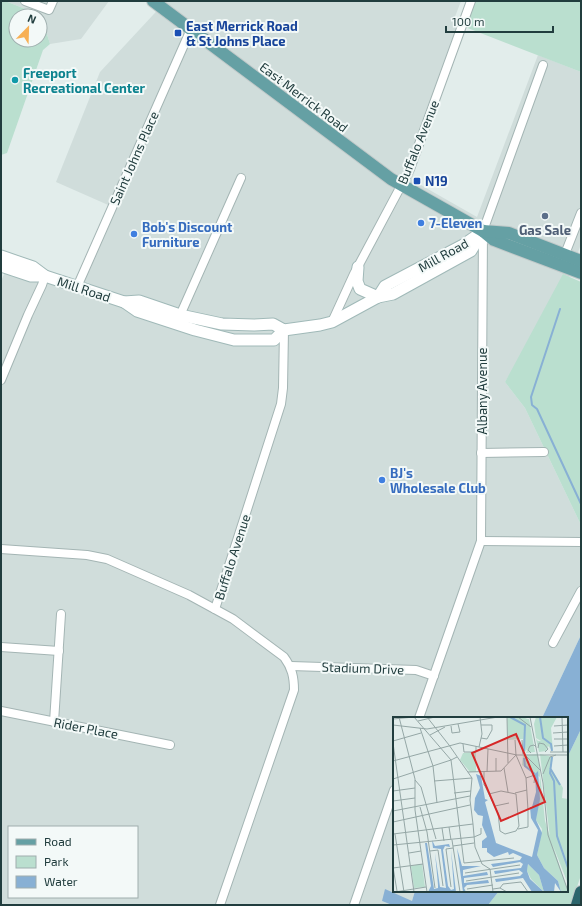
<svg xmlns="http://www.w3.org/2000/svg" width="582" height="906" viewBox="0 0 582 906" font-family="'Exo 2',sans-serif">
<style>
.built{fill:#d0dddb;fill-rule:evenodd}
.green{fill:#badfcf;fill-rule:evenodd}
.water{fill:#88b0d4}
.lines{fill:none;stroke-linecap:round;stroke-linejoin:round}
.stream{stroke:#88b0d4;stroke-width:2}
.street-casing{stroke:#a4b5b4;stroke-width:10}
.secondary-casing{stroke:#a0b9b8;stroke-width:13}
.primary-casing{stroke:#c1c9c9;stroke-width:14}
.highway-casing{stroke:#c1c9c9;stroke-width:14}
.street{stroke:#fff;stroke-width:8}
.secondary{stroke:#fff;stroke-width:11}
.primary{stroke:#65a0a4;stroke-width:12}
.highway{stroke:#2c656c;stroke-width:12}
.transit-dot{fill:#1a4fb4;stroke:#f3f9f8;stroke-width:1.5}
.culture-dot{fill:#0f9aa8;stroke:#f3f9f8;stroke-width:1.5}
.service-dot{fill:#5c6f8a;stroke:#f3f9f8;stroke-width:1.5}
.shop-dot{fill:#3f7fe0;stroke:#f3f9f8;stroke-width:1.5}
.labels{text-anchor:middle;stroke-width:4;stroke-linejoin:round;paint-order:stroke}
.transit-label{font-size:13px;font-weight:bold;fill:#164399;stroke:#f3f9f8;text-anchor:start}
.culture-label{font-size:13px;font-weight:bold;fill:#0d838f;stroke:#f3f9f8;text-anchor:start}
.street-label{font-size:13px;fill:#213d3e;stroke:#f3f9f8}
.shop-label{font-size:13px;font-weight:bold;fill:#366cbe;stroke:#f3f9f8;text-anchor:start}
.service-label{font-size:13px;font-weight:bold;fill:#4e5e75;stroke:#f3f9f8}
.inset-river{fill:none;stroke:#88b0d4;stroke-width:2}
.inset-road{fill:none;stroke:#95a7a6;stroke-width:1}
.view{fill:#d62828;fill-opacity:0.15;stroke:#d62828;stroke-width:2}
.inset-edge{fill:none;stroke:#213d3e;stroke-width:2}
</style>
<rect width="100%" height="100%" fill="#e2edeb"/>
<!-- built -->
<g class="built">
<polygon points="5,1 109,1 81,39 50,44 41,15"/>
<path d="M166,1H461L453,22L458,26L412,180L477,217L538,55L581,72V244L568,281L505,382L525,408L581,525V635L542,718H394V891H415L412,901H382L392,905H1V281L6,270L75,291L115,208L56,182L100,72ZM9,827H137V897H9Z"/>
</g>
<!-- green -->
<g class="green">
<path d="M1,1H5L41,15L50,44L43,50L7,153L1,155ZM16,16H40V40H16Z"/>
<polygon points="474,1 581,1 581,72 465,27"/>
<polygon points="563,274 581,282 581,525 525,408 505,382"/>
<polygon points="581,729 581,875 571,905 488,905 499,891 567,891 567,758"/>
</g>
<!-- water -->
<g class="water">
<polygon points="581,635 581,729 567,758 567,718 542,718"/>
<polygon points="385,889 412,901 415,891 499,891 488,905 392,905 382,901"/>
</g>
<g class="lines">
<!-- stream -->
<polyline class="stream" points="560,309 531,397 532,405 537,409 581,504"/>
<defs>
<g id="street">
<polyline points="25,1 49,10 53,1"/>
<polyline points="565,254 581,213"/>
<polyline points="77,287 191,29"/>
<polyline points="178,320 241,178"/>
<polyline points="332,322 354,274 410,169 471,1"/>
<polyline points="1,380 28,315 42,285 45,276"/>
<polyline points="481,453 544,452"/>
<polyline points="481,541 581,542"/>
<path d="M1,549L87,555L107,559L189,595L233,619L284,657C292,668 294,677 294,690L220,905"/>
<polyline points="215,609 281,404 283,388 284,330"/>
<polyline points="553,643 581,591"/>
<polyline points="1,647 59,651"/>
<polyline points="291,666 416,670 434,676"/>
<polyline points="1,711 170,745"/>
<polyline points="419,718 481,541 483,231 543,65"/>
<polyline points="54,722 61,614"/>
<polyline points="354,905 394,790"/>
</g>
<g id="secondary">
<polyline points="1,256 33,267 45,276"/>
<polyline points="1,266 31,276 45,276 124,302 137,311 195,330 234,340 274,340 284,330"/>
<polyline points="358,267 357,281 360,289 378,297"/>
<polyline points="378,297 385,286 463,245 479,234"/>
<polyline points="124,302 139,301 180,315 222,324 254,325 273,324 284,330 320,325 332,322 378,297 393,294 471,251 483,231"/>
</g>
<g id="primary">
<polyline points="153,1 391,179 483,231 494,240 581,273"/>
<polyline points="483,231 509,233 581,261"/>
</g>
<polyline id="highway" points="577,905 581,892"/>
</defs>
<!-- street casing -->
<use href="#street" class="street-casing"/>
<!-- secondary casing -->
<use href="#secondary" class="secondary-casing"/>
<!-- primary casing -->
<use href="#primary" class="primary-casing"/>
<!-- highway casing -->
<use href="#highway" class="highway-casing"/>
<!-- street -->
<use href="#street" class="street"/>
<!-- secondary -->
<use href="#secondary" class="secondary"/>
<!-- primary -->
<use href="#primary" class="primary"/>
<!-- highway -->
<use href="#highway" class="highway"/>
</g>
<!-- markers -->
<g class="transit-dot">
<rect x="174" y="29" width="8" height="8" rx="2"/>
<rect x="413" y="177" width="8" height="8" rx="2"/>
</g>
<circle class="culture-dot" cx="15" cy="80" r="4"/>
<circle class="service-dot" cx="545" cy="216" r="4"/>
<g class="shop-dot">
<circle cx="421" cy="223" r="4"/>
<circle cx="134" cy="234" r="4"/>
<circle cx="382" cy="480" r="4"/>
</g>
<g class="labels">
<!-- transit labels -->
<g class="transit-label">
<text x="186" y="31">East Merrick Road<tspan x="186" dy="15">&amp; St Johns Place</tspan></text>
<text x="425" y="186">N19</text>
</g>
<!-- culture labels -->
<g class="culture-label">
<text x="23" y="78">Freeport<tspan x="23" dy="15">Recreational Center</tspan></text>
</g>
<!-- street labels -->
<g class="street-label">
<text transform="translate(304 97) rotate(37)" y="5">East Merrick Road</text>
<text transform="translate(418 142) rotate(-68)" y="5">Buffalo Avenue</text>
<text transform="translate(134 158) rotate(-66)" y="5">Saint Johns Place</text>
<text transform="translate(443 255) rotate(-29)" y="5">Mill Road</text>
<text transform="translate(84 289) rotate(18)" y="5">Mill Road</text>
<text transform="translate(482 391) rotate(-90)" y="5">Albany Avenue</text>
<text transform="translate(232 557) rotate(-72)" y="5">Buffalo Avenue</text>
<text transform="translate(363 668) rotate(2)" y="5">Stadium Drive</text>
<text transform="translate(86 728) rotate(11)" y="5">Rider Place</text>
</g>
<!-- shop labels -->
<g class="shop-label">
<text x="429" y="228">7-Eleven</text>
<text x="142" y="232">Bob's Discount<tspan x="142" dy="15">Furniture</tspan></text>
<text x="390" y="478">BJ's<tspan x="390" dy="15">Wholesale Club</tspan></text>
</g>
<!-- service labels -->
<g class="service-label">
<text x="545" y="235">Gas Sale</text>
</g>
</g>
<!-- overview -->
<g transform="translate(393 717)">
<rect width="175" height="175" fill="#e2edeb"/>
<path d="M114,0H137L132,2H136L142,35L133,36L135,31L131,36L130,22L115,23ZM143,0H164L158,11L160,34L155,29L153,34L146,35L143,22L145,24H148L143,21L141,7ZM83,35V55H77L67,43L70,36ZM145,37L152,104L175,175H168L165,164L151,151L144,138L149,112L143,103L147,60L129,48L130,38ZM147,37L160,40L158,51L170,71L169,81L175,82V167L157,121ZM29,147L32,170L21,171L18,149ZM135,147L146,158L151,175L138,162L134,154Z" fill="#badfcf"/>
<path d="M145,54L147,82L143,103L149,116L144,138L151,151L165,164L168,175L162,166L161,175H151L146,158L135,147L134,154L137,162L151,175H139L130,161L103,165L102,162L127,159L130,156L126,153L102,157L101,154L128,151L130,147L127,145L100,150L98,147L127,143L129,140L120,136L116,138L115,135L101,140L94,135V131H89V124L94,120L89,108L90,99L85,98L81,93L82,81L87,71L83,57L88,59L92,82L95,83L92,85L103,126L139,140L145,113L138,101L137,90H139L143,75L142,57ZM39,123L42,129L56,127L57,130L52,129L50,133L55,169L58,173L61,172L58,133L63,175H35L38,169L32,126H34L41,172L45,171V168L42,136L47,170L53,171L48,132L40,131ZM64,131L69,149H88L70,153V159L94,155L95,158L71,161V166L95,163L96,166L74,168L71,171L73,175H70Z" fill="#88b0d4"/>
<path class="inset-river" d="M117,0L132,8L131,34M147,0L150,21L158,27L159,34M159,40L157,56L161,64L164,119L175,151M131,41L132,49L142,57M157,51L167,68"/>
<path class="inset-road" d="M6,0L22,62V93L34,175M21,0L58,43L64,40M34,0L56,28M114,0L115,46M125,0L138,10M137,0L150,66L155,118L175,174M169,0L170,35M0,2L21,0M25,4L42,0M0,8L34,12L105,0M58,9L59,16L67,15L65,7M161,9L175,8M27,11L40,49L44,86M160,16L175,15M37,18L52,10M88,21L94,22L99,13V8H88M161,22H175M122,23L123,38L133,61L135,93V110L125,112M129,23L130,37M0,24L28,16M0,26L21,175M70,27L71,35H83V29M161,29L175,28M86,30L89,17L87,0M145,31L146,26L151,27L155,32L152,35M157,35H175M138,36L135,33L137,29L141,28L143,30M132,38L148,54M0,44L67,26L124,38H175M111,51L115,75M103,54V41M75,55L108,54L123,38M91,55V68L92,69L105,96L107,114L112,117L123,114L126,109L123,77L108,74L96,77M94,55L95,32M150,57L157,40L163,38M133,61L142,58L141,66M0,62L58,43L71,146L121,141M22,63L28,70L43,122M41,64L79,61M0,74L22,71M61,76L78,74M122,76L134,73M0,84L22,81M102,89L116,86M27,90L34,115L42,171M0,94L77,79M0,105L77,88M80,107L82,130L89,147L97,152L100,175M56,110L58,123M49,111L51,124M0,117L80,107L77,83L79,61L56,28M2,117L11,175M59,123L67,175M0,128L81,120L88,117V111M60,129L81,126M37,134L45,133L50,169M16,136L28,134M0,150L4,174M0,151L30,147M72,156L127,148M73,164L126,156M58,170L53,132L60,131M107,171L110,167L128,165L135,175M74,172L100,168M100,172L107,171L114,175M2,175L33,170"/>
<path class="view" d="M123,17L152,85L108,104L79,36Z"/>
<rect width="175" height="175" class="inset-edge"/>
</g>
<!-- border -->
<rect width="582" height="906" fill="none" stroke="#213d3e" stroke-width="4"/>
<!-- legend -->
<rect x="8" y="826" width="130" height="72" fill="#f3f9f8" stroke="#9faeae"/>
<rect x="16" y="839" width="20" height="6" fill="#65a0a4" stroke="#9faeae"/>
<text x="44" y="846" font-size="12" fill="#213d3e">Road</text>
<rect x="16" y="856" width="20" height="12" fill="#badfcf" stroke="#9faeae"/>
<text x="44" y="866" font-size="12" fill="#213d3e">Park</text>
<rect x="16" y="876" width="20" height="12" fill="#88b0d4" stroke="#9faeae"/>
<text x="44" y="886" font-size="12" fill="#213d3e">Water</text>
<!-- north arrow -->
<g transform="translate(28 28) rotate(23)"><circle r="19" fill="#f3f9f8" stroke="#9faeae"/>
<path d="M0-3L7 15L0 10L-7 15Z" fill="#f7b055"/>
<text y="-6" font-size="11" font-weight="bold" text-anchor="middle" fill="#213d3e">N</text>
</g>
<!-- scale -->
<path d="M446 26v6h107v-6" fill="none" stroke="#213d3e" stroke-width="2"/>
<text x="452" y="26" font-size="12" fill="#213d3e" stroke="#f3f9f8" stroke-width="3" paint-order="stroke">100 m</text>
</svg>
